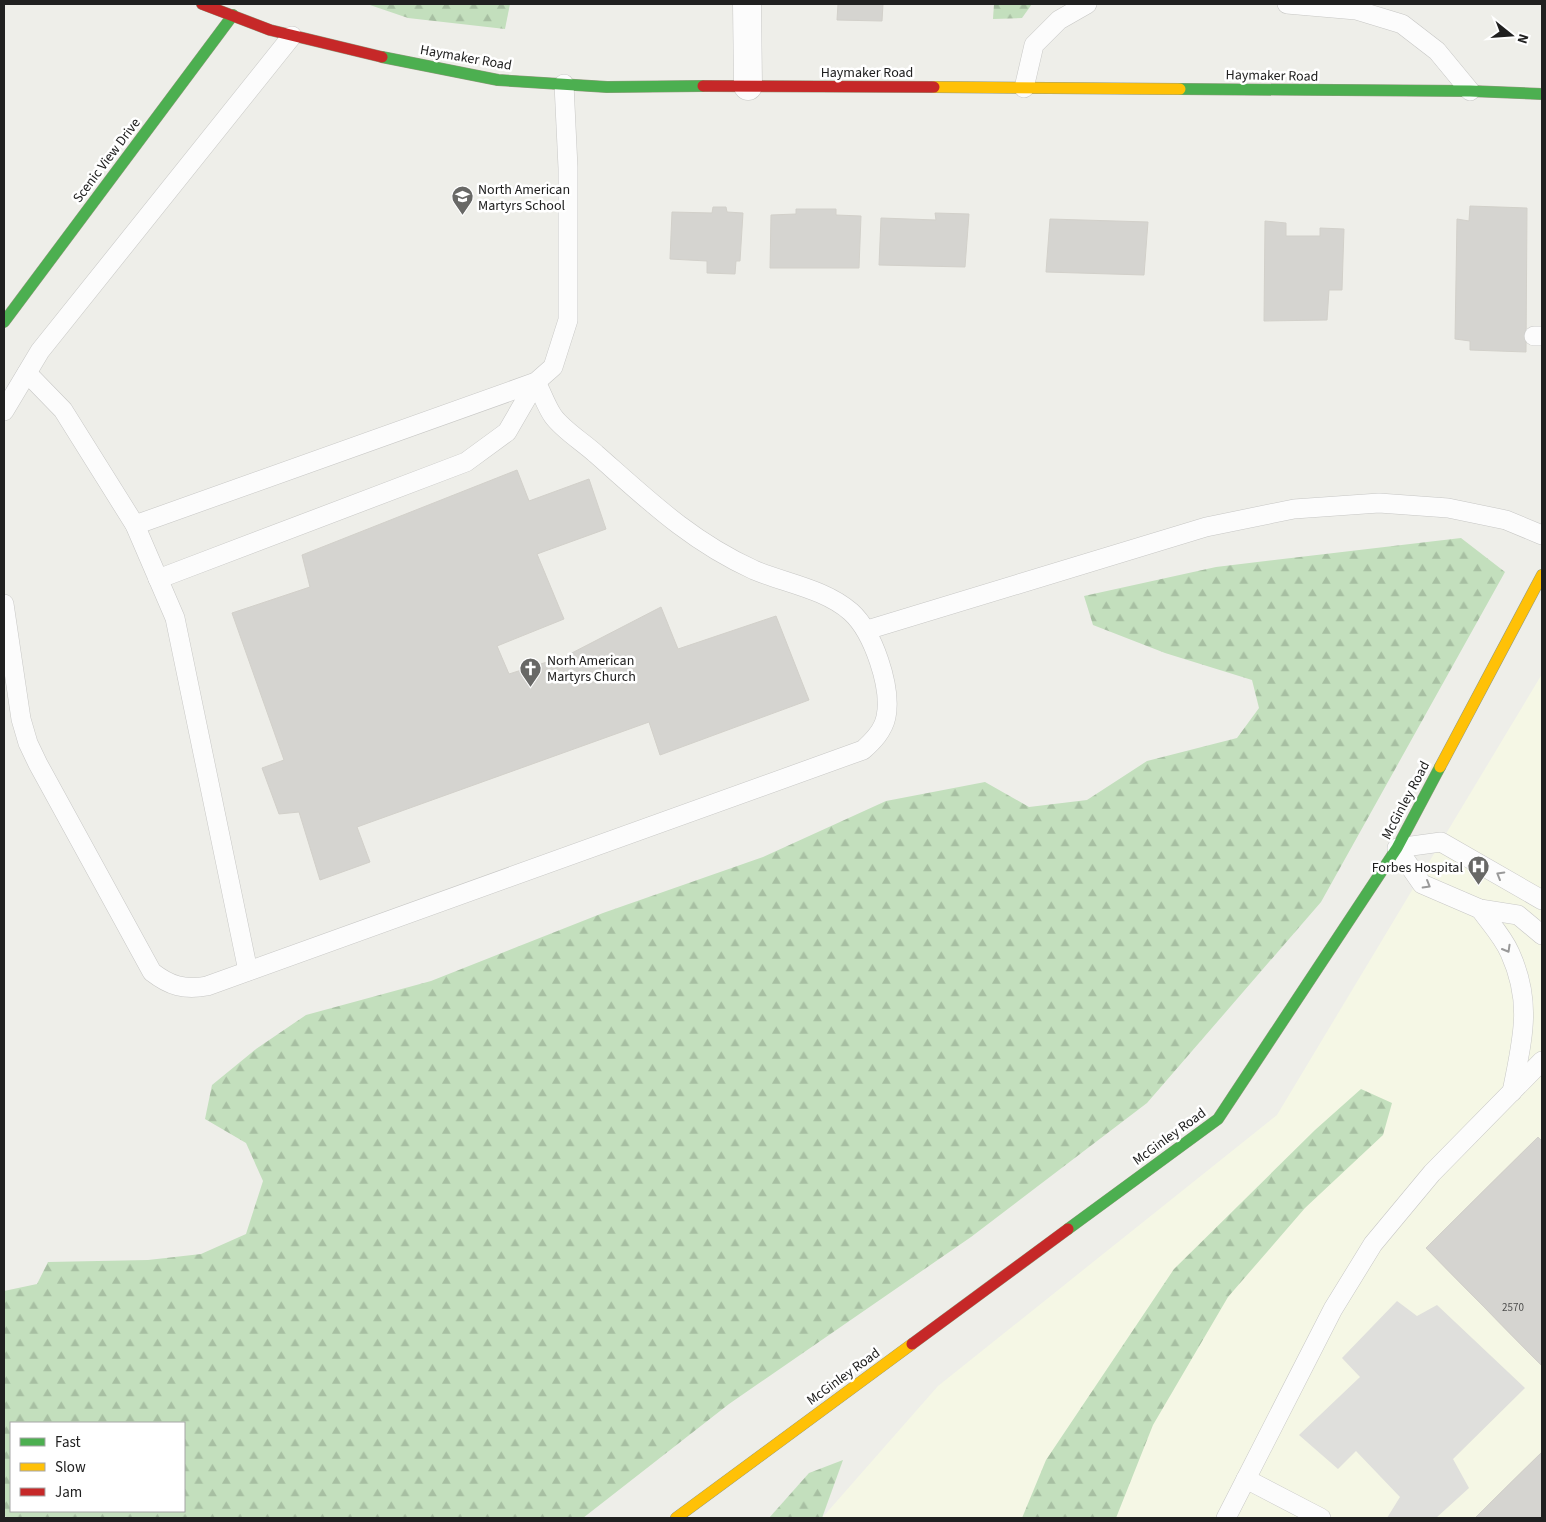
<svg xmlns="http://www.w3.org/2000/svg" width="1546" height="1522" viewBox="0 0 1546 1522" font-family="'Source Sans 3',sans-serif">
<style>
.education{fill:#f5f7e5}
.forest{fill:url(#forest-firs);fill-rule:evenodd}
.parking{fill:#dfdfdc}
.building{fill:#d5d4d0;stroke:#d2d0ca}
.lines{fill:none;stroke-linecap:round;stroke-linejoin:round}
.lane-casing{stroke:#c7c7c5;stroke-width:20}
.street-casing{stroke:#c7c7c5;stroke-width:29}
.fast-casing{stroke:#939a7f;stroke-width:12}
.slow-casing{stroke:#939a7f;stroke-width:12}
.jam-casing{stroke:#939a7f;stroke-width:12}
.lane{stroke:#fcfcfc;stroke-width:19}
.street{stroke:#fcfcfc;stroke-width:28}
.fast{stroke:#4caf50;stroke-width:11}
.slow{stroke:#ffc107;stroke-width:11}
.jam{stroke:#c62828;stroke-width:11}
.oneway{stroke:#999}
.labels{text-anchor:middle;stroke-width:5;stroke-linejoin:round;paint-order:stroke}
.number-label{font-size:11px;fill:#4d4d4c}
.street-label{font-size:14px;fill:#202020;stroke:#fff}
.poi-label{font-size:14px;fill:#202020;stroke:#fff;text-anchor:start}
</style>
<defs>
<pattern id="forest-firs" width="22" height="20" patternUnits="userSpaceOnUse" patternTransform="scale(1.25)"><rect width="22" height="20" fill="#c3dfbd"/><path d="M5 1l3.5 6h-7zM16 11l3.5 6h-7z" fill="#a7bfa2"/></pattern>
</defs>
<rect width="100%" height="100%" fill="#eeeee9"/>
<!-- education -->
<polygon class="education" points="1542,674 1542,1518 822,1518 938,1386 1277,1115"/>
<!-- forest -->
<g class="forest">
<polygon points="367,4 510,4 505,29 408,18"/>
<polygon points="994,4 1032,4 1022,18 993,19"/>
<path d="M1461,538L1505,572L1321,902L1147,1103L971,1237L729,1404L583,1518H9L4,1516V1291L37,1284L48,1262L148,1260L201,1254L246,1234L263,1181L246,1143L205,1119L212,1085L256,1049L306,1015L431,981L603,913L763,857L886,801L985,782L1029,807L1087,800L1147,761L1237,738L1259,708L1252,680L1165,653L1093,625L1084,596L1216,567ZM11,1423H184V1511H11Z"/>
<polygon points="1361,1089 1392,1103 1383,1135 1305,1208 1228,1297 1153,1425 1116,1518 1022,1518 1046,1460 1174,1269 1315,1130"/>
<polygon points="843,1460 822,1518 769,1518 809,1473"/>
</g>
<!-- parking -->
<polygon class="parking" points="1397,1301 1417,1316 1437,1305 1525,1388 1453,1459 1469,1488 1436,1518 1387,1518 1400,1497 1356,1451 1338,1469 1299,1435 1360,1377 1342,1358"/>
<!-- building -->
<g class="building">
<polygon points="838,4 883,4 882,21 837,20"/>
<polygon points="1470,206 1527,208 1526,352 1470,350 1470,341 1455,339 1457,219 1469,221"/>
<polygon points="713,207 726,207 727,212 743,213 740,261 736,261 735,274 707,273 707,261 670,259 672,212 712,213"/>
<polygon points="796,209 836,209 836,215 861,216 859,268 770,268 771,215 796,214"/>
<polygon points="935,213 969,214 965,267 879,265 881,218 936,220"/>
<polygon points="1050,219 1148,222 1144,275 1046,272"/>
<polygon points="1265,221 1286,223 1286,236 1320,236 1320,228 1344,229 1342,290 1329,290 1327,320 1264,321"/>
<polygon points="517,470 529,501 589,479 606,529 537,554 564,619 497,646 509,674 566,656 661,607 678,649 776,616 809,700 660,755 649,722 357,827 370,862 320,880 299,812 279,814 262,768 284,760 232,613 310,587 302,555"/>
<polygon points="1538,1137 1542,1141 1542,1366 1426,1248"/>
<polygon points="1538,1137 1542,1141 1542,1366 1426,1248"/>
<polygon points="1542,1452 1542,1518 1475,1518"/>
<polygon points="1542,1452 1542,1518 1475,1518"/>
</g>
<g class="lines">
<defs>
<g id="lane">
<polyline points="1287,4 1356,10 1402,24 1437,51 1470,91"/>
<polyline points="1024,88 1034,45 1059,20 1087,4"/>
<polyline points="1534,336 1542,336"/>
<polyline points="27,373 63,410 135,525 175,618 248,971"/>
<polyline points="4,411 40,351 292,36"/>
<polyline points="135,525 536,382 553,367 568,320 568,168 564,84"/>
<path d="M4,604L21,719L28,743L38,764L152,972C170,986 184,990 207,986L863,750C873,741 883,731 886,717C892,687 873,632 851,612C825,589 785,583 754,570C690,541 647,499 596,454C583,442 563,430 553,416C546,406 542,393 536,382L507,432L466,462L158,579"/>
<polyline points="867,630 1206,527 1294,509 1379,503 1448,508 1506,520 1542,535"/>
<polyline points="1542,900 1441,842 1397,848 1422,884 1480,909 1518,915 1542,935"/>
<path d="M1480,909C1490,923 1503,937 1510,953C1533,1004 1522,1040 1512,1092"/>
<polyline points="1246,1479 1321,1518"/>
<polyline points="1226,1518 1333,1309 1373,1244 1432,1173 1542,1061"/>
</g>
<polyline id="street" points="747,4 748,86"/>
<g id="fast">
<polyline points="382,57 498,80 607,87 703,86"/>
<polyline points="1180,89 1470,91 1542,94"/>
<polyline points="4,322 233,15"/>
<polyline points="1068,1229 1218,1119 1397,848 1440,767"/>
</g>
<g id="slow">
<polyline points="934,87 1180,89"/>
<polyline points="1440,767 1542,575"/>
<polyline points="676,1518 912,1344"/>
</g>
<g id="jam">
<polyline points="202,4 270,30 382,57"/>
<polyline points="703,86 934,87"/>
<polyline points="912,1344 1068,1229"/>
</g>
</defs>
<!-- lane casing -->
<use href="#lane" class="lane-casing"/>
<!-- street casing -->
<use href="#street" class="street-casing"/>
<!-- fast casing -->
<use href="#fast" class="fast-casing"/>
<!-- slow casing -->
<use href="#slow" class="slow-casing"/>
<!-- jam casing -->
<use href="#jam" class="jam-casing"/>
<!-- lane -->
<use href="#lane" class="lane"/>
<!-- street -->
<use href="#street" class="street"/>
<!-- fast -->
<use href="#fast" class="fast"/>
<!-- slow -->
<use href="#slow" class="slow"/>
<!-- jam -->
<use href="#jam" class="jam"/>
</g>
<!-- one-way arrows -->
<defs><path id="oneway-chevron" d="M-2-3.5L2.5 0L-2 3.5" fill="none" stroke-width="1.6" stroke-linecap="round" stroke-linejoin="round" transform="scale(1.25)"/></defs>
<g class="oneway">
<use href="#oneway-chevron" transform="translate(1500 875) rotate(-150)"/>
<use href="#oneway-chevron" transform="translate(1427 885) rotate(30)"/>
<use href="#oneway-chevron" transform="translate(1507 949) rotate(60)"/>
</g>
<!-- icons -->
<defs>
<symbol id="school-pin" viewBox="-11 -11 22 30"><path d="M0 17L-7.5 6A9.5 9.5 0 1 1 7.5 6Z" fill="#686866" stroke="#fff"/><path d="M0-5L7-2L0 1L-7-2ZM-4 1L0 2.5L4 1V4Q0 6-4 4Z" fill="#fff"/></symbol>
<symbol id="church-pin" viewBox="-11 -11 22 30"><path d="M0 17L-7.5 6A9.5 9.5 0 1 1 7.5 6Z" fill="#686866" stroke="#fff"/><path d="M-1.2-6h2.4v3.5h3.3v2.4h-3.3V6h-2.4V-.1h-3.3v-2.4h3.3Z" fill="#fff"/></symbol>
<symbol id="hospital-pin" viewBox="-11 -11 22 30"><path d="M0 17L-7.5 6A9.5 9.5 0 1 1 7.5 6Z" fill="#686866" stroke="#fff"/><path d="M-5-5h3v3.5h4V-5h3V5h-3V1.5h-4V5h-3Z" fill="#fff"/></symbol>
</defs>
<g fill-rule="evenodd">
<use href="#school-pin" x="450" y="184" width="25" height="34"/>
<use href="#church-pin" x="518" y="656" width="25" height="34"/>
<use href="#hospital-pin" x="1466" y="854" width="25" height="34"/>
</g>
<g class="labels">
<!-- number labels -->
<g class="number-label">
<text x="1513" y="1311">2570</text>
</g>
<!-- street labels -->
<g class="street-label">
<text transform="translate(466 57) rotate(10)" y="5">Haymaker Road</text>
<text x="867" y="77">Haymaker Road</text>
<text transform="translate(1272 75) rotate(1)" y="5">Haymaker Road</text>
<text transform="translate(106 160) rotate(-53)" y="5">Scenic View Drive</text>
<text transform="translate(1405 800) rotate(-62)" y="5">McGinley Road</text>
<text transform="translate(1169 1136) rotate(-36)" y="5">McGinley Road</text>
<text transform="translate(843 1376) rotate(-36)" y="5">McGinley Road</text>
</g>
<!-- poi labels -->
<g class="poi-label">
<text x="478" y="194">North American<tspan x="478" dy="16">Martyrs School</tspan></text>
<text x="547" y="665">Norh American<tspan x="547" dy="16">Martyrs Church</tspan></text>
<text x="1463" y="872" text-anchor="end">Forbes Hospital</text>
</g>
</g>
<!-- border -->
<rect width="1546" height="1522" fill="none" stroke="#202020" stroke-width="10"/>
<!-- legend -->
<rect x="10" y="1422" width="175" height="90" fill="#ffffff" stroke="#a6a6a6"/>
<rect x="20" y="1438" width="25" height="8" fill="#4caf50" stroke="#a6a6a6"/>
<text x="55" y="1447" font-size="15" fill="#202020">Fast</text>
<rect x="20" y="1463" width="25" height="8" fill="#ffc107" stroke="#a6a6a6"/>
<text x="55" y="1472" font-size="15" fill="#202020">Slow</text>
<rect x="20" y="1488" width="25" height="8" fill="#c62828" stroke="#a6a6a6"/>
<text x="55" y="1497" font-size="15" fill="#202020">Jam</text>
<!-- north arrow -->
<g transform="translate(1511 35) rotate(107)" stroke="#ffffff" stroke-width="4" paint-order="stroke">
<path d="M0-4L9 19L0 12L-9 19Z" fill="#202020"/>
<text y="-8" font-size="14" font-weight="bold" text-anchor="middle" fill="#202020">N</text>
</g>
</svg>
